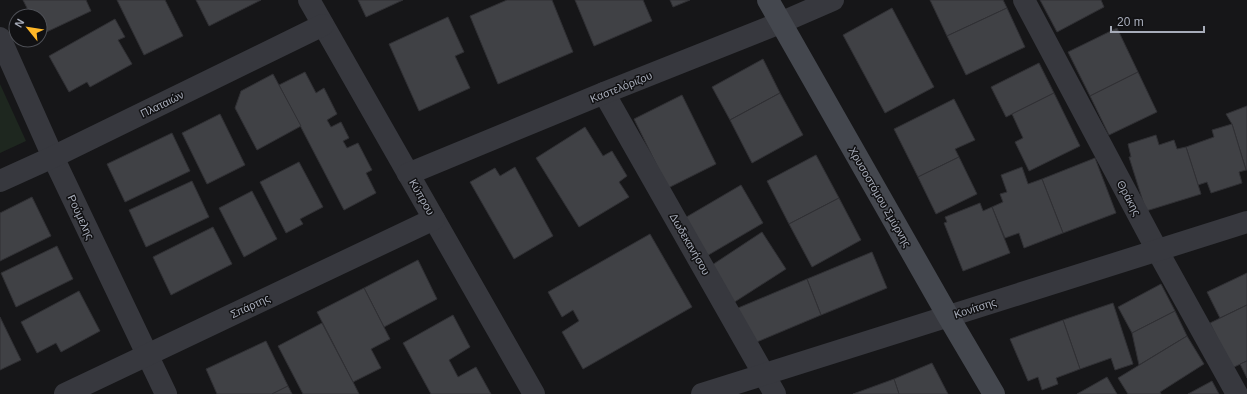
<svg xmlns="http://www.w3.org/2000/svg" width="1247" height="394" viewBox="0 0 1247 394" font-family="Helvetica,sans-serif">
<style>
.green{fill:#1e271f}
.building{fill:#404145;stroke:#303034}
.lines{fill:none;stroke-linecap:round;stroke-linejoin:round}
.street{stroke:#37383e;stroke-width:22}
.secondary{stroke:#44474e;stroke-width:22}
.labels{text-anchor:middle;stroke-width:3;stroke-linejoin:round;paint-order:stroke}
.street-label{font-size:11px;fill:#a7acb9;stroke:#111113}
</style>
<rect width="100%" height="100%" fill="#161618"/>
<!-- green -->
<polygon class="green" points="0,84 26,141 0,153"/>
<!-- building -->
<g class="building">
<polygon points="23,0 86,0 91,11 40,35 40,16 31,16"/>
<polygon points="117,0 165,0 183,36 144,55"/>
<polygon points="196,0 261,0 209,26"/>
<polygon points="358,0 403,0 366,17"/>
<polygon points="507,0 552,0 573,52 498,84 470,16"/>
<polygon points="575,0 643,0 652,21 594,46"/>
<polygon points="670,0 690,0 673,7"/>
<polygon points="930,0 1003,0 1007,8 947,36"/>
<polygon points="1040,0 1101,0 1104,7 1057,32"/>
<polygon points="892,8 934,87 885,113 843,35"/>
<polygon points="1007,8 1025,47 966,75 947,36"/>
<polygon points="448,17 464,52 455,56 470,88 419,111 389,44"/>
<polygon points="115,19 125,37 118,40 132,64 90,87 87,82 69,92 49,56"/>
<polygon points="1117,28 1138,72 1090,96 1068,52"/>
<polygon points="763,59 780,93 730,120 712,87"/>
<polygon points="1039,63 1054,93 1006,117 991,87"/>
<polygon points="305,72 316,93 324,88 337,114 327,120 331,127 341,122 349,138 343,141 347,148 358,143 372,170 366,173 376,193 344,210 279,85"/>
<polygon points="1138,72 1157,112 1109,135 1090,96"/>
<polygon points="273,74 301,126 257,150 235,108 241,91"/>
<polygon points="780,93 803,135 752,163 730,120"/>
<polygon points="1054,93 1080,146 1029,171 1015,142 1023,138 1012,114"/>
<polygon points="682,95 716,164 668,188 634,119"/>
<polygon points="954,99 975,140 955,149 959,157 918,177 894,129"/>
<polygon points="1247,106 1247,170 1246,170 1232,124 1226,114"/>
<polygon points="220,114 245,165 207,184 182,133"/>
<polygon points="1232,124 1246,170 1239,172 1242,183 1211,193 1207,182 1198,185 1186,147 1214,137 1212,130"/>
<polygon points="585,127 603,156 612,151 627,176 619,182 629,197 579,227 536,158"/>
<polygon points="172,133 190,171 125,202 107,164"/>
<polygon points="1156,135 1159,145 1174,140 1177,149 1186,147 1201,194 1146,211 1129,157 1131,157 1128,144"/>
<polygon points="816,155 839,198 789,224 767,181"/>
<polygon points="959,157 977,194 936,214 918,177"/>
<polygon points="1095,158 1116,213 1063,233 1042,179"/>
<polygon points="299,162 323,207 300,219 303,224 286,233 260,182"/>
<polygon points="515,167 553,236 514,259 470,182 495,168 500,176"/>
<polygon points="1022,167 1028,184 1042,179 1063,233 1024,248 1019,233 1005,238 992,207 1003,202 1000,194 1007,192 1001,175"/>
<polygon points="192,181 209,217 146,247 129,210"/>
<polygon points="741,185 763,223 705,257 683,219"/>
<polygon points="252,191 277,239 244,257 219,208"/>
<polygon points="32,197 51,236 0,261 0,213"/>
<polygon points="839,198 861,240 812,267 789,224"/>
<polygon points="980,203 983,211 992,207 1010,253 963,271 944,223 947,222 945,217"/>
<polygon points="213,227 232,264 171,295 153,257"/>
<polygon points="762,232 786,269 733,303 709,267"/>
<polygon points="650,234 692,307 583,369 562,332 579,321 573,310 562,317 548,292"/>
<polygon points="57,246 73,279 16,307 1,273"/>
<polygon points="872,252 887,288 821,315 807,279"/>
<polygon points="418,260 437,299 384,327 364,288"/>
<polygon points="1247,273 1247,305 1220,318 1207,292"/>
<polygon points="807,279 821,315 752,344 738,308"/>
<polygon points="1161,284 1175,311 1132,333 1118,307"/>
<polygon points="364,288 390,339 371,349 381,368 353,382 317,312"/>
<polygon points="79,291 100,331 61,352 56,343 37,353 21,322"/>
<polygon points="1113,303 1133,364 1115,370 1111,358 1080,369 1063,320"/>
<polygon points="1247,305 1247,361 1232,368 1210,323"/>
<polygon points="1175,311 1187,336 1139,365 1132,333"/>
<polygon points="453,315 470,347 449,360 458,377 476,367 491,394 431,394 403,343"/>
<polygon points="0,317 21,360 0,370"/>
<polygon points="1063,320 1080,369 1056,378 1058,384 1042,390 1038,377 1028,381 1010,339"/>
<polygon points="322,323 353,382 359,394 303,394 278,346"/>
<polygon points="1187,336 1204,364 1160,392 1161,394 1128,394 1118,378"/>
<polygon points="266,341 288,386 272,394 217,394 206,369"/>
<polygon points="1247,361 1247,378 1240,364"/>
<polygon points="932,363 948,394 899,394 894,379"/>
<polygon points="1107,377 1117,394 1077,394"/>
<polygon points="894,379 899,394 853,394"/>
<polygon points="1212,381 1219,394 1188,394"/>
<polygon points="288,386 292,394 272,394"/>
</g>
<g class="lines">
<!-- street -->
<g class="street">
<polyline points="309,0 534,394"/>
<polyline points="1024,0 1157,250 1237,394"/>
<polyline points="0,38 53,157 166,394"/>
<polyline points="604,93 775,394"/>
<polyline points="408,174 604,93 780,23 833,0"/>
<polyline points="0,181 53,157 323,25"/>
<polyline points="65,394 434,219"/>
<polyline points="702,394 1247,222"/>
</g>
<!-- secondary -->
<polyline class="secondary" points="768,0 948,316 994,394"/>
</g>
<g class="labels">
<!-- street labels -->
<g class="street-label">
<text transform="translate(621 87) rotate(-22)" y="4">Καστελόριζου</text>
<text transform="translate(162 104) rotate(-26)" y="4">Πλαταιών</text>
<text transform="translate(422 197) rotate(60)" y="4">Κύπρου</text>
<text transform="translate(880 197) rotate(60)" y="4">Χρυσοστόμου Σμύρνης</text>
<text transform="translate(1129 198) rotate(62)" y="4">Θράκης</text>
<text transform="translate(81 217) rotate(65)" y="4">Ρούμελης</text>
<text transform="translate(690 244) rotate(60)" y="4">Δωδεκανήσου</text>
<text transform="translate(250 306) rotate(-25)" y="4">Σπάρτης</text>
<text transform="translate(975 308) rotate(-18)" y="4">Κονίτσης</text>
</g>
</g>
<!-- north arrow -->
<g transform="translate(28 28) rotate(300)"><circle r="19" fill="#111113" stroke="#4d4f55"/>
<path d="M0-3L7 15L0 10L-7 15Z" fill="#ffb727"/>
<text y="-6" font-size="11" font-weight="bold" text-anchor="middle" fill="#a7acb9">N</text>
</g>
<!-- scale -->
<path d="M1111 26v6h93v-6" fill="none" stroke="#a7acb9" stroke-width="2"/>
<text x="1117" y="26" font-size="12" fill="#a7acb9" stroke="#111113" stroke-width="3" paint-order="stroke">20 m</text>
</svg>
